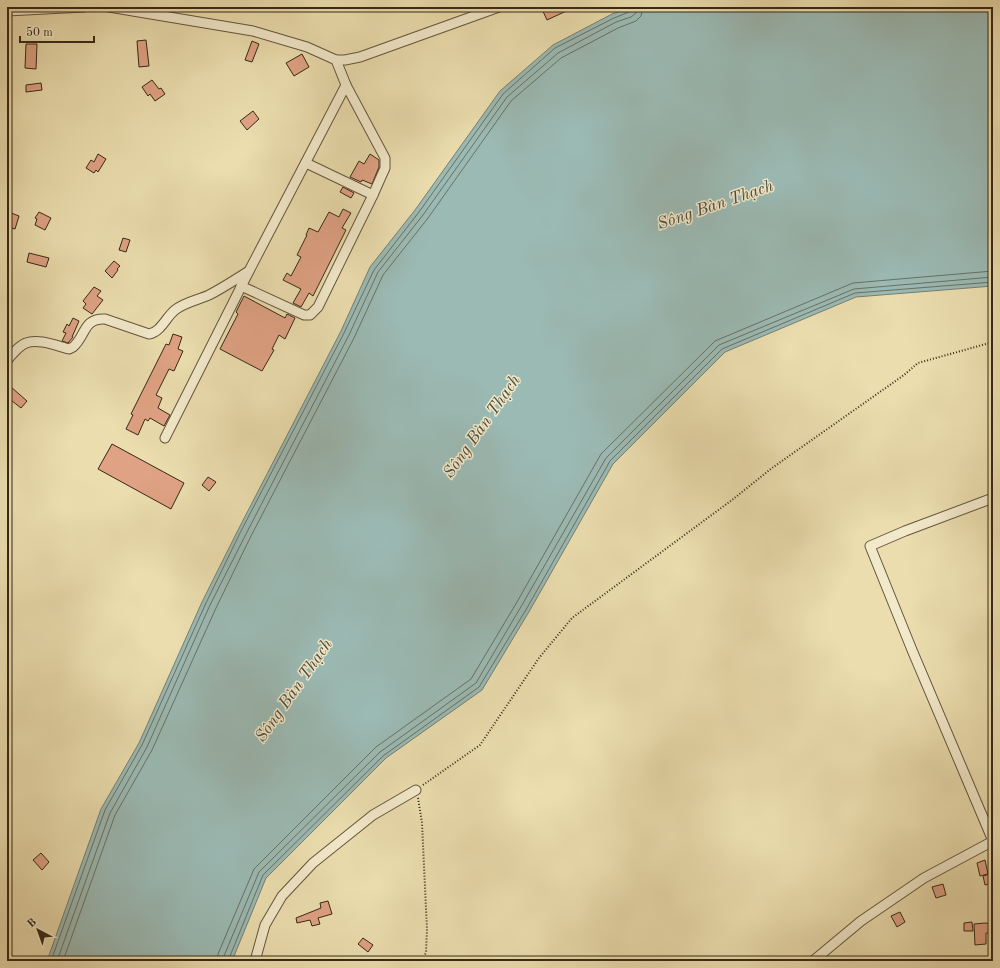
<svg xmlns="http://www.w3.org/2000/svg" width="1000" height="968" viewBox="0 0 1000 968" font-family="'Old Standard TT',serif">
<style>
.water{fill:#9bbab4;stroke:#738074}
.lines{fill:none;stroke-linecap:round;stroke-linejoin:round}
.shore{stroke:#697164;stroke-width:1}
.building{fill:#dfa284;stroke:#372815}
.street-casing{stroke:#64553b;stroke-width:11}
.path{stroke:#372815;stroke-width:2;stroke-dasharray:1 2;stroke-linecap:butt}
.street{stroke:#f2e9ca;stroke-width:9}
.labels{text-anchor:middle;stroke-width:3;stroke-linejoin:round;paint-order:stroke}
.water-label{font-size:17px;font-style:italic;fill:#504c3d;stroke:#f2e9ca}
</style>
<rect width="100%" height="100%" fill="#ebddae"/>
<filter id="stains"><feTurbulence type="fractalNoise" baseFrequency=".005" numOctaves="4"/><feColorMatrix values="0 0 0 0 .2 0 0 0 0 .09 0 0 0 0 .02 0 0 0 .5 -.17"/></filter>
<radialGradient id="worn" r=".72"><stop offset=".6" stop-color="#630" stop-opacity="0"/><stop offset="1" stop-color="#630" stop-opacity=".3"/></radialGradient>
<!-- water -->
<polygon class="water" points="633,7 993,7 993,286 856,297 725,352 613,464 530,610 482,690 386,758 266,878 232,961 47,961 101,809 139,743 202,602 237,532 341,331 370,267 415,210 500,91 553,45 612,14"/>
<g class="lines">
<!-- shore -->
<g class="shore">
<polyline points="51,961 105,810 142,745 206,603 240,533 344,333 374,270 419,212 503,94 555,48 614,18 629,12 631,10 632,7"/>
<polyline points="57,961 110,813 147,747 210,605 245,536 349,335 378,272 423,215 507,97 558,53 616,22 631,17 636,13 637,7"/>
<polyline points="63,961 115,815 152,750 216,608 250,538 354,338 383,275 428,218 511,101 561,58 618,28 636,21 641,16 643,7"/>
<polyline points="217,961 218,954 254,869 376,747 471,679 517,602 601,454 715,341 853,283 993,271"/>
<polyline points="223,961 224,956 259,872 380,752 476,683 522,605 606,458 719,345 854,289 993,277"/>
<polyline points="228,961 263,875 383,756 479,687 527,608 610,461 722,349 855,293 993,282"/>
</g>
</g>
<!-- building -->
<g class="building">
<polygon points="541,7 575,7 547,20"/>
<polygon points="146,40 149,66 139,67 137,41"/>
<polygon points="252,41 259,44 252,62 245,60"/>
<polygon points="26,44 37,44 36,69 25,68"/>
<polygon points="302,54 309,67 294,76 286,63"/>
<polygon points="152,80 159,89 161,88 165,94 155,101 150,94 148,96 142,87"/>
<polygon points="41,83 42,90 26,92 26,85"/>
<polygon points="253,111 259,119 247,130 240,121"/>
<polygon points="98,154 106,159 98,172 96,170 94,173 86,168 91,160 94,162"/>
<polygon points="370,154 379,160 379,167 372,184 362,180 361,182 350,177 359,161 364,164"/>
<polygon points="343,187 354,193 351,198 340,192"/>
<polygon points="343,209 351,213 342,228 346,230 313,296 309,293 301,307 293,303 301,289 283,280 287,273 291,276 301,257 297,255 307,235 306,235 309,228 318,232 329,212 339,217"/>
<polygon points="39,212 51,218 45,230 35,225 37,219 35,218"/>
<polygon points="11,213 19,216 15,229 7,227 7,216 10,217"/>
<polygon points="123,238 130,240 126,252 119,250"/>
<polygon points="29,253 49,258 46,267 27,262"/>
<polygon points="114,261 120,266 117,269 118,270 112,278 105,271"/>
<polygon points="94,287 101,291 97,296 103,300 92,314 83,308 86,304 83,301"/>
<polygon points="244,296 285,318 287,314 295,318 285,339 279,335 272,349 274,350 262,371 220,349 238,314 236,312"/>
<polygon points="73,318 79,321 72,337 73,337 68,343 62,341 66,333 63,332 67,324 69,326"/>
<polygon points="173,334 182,337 178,349 183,351 174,371 169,369 156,395 162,398 158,408 170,415 164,426 150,418 148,421 145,419 138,435 126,429 133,415 131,414 166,344 169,345"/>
<polygon points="11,387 27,401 21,408 7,397 7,391"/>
<polygon points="112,444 184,483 171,509 98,469"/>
<polygon points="208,477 216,482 209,491 202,485"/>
<polygon points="41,853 49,862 42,870 33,860"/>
<polygon points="985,860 988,874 980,876 977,863"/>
<polygon points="993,873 993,883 985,885 983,876"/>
<polygon points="943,884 946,895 936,898 932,887"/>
<polygon points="328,901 332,914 318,918 320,924 312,926 310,920 297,923 296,918 321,908 320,903"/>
<polygon points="900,912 905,922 897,927 891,916"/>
<polygon points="972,922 973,931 964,931 964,923"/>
<polygon points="985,923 993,924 993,933 986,933 986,944 975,945 974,924"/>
<polygon points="363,938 373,945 368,952 358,944"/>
</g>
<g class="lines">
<defs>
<g id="street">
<polyline points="109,7 253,31 307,47 336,60 345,60 360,57 499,7"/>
<polyline points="7,11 84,7"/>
<polyline points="306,163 373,195"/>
<polyline points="241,286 304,315 310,315 318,307 373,195 385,168 385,158 346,85 336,60"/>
<path d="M7,360C12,355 18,346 26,343C38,338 57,346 69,349L73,347C86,336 83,318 105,319L149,334C161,332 166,317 175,310C185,302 198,300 209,295C223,288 236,279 249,271"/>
<polyline points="165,438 249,271 346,85"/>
<polyline points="993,498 905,531 870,546 912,650 993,841"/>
<polyline points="255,961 265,925 282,896 313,863 373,815 416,790"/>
<polyline points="813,961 861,921 924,878 993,841"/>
</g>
</defs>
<!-- street casing -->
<use href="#street" class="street-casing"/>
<!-- path -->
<g class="path">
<polyline points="423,785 480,745 539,658 572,618 732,500 772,468 904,375 918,363 993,342"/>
<polyline points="418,798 422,823 427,930 426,951 423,961"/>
</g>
<!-- street -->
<use href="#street" class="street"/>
</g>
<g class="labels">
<!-- water labels -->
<g class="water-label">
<text transform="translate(715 204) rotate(-19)" y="6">Sông Bàn Thạch</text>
<text transform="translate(481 426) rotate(-55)" y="6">Sông Bàn Thạch</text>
<text transform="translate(293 690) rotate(-55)" y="6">Sông Bàn Thạch</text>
</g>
</g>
<!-- margin -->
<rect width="1000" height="968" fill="none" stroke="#ebddae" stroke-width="24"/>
<rect x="8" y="8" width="984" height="952" fill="none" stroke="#372815" stroke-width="2"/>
<rect x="12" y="12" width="976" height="944" fill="none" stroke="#372815"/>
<!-- north arrow -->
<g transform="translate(38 930) rotate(319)" stroke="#f2e9ca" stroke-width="3" paint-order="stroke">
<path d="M0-3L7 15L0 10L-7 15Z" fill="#372815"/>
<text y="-6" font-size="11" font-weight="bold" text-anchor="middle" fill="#372815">B</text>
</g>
<!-- scale -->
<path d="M20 36v6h74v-6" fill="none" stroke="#372815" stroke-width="2"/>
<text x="26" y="36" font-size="12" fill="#372815" stroke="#f2e9ca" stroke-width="3" paint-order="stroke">50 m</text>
<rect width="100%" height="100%" filter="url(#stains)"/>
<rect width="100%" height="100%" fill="url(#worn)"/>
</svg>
